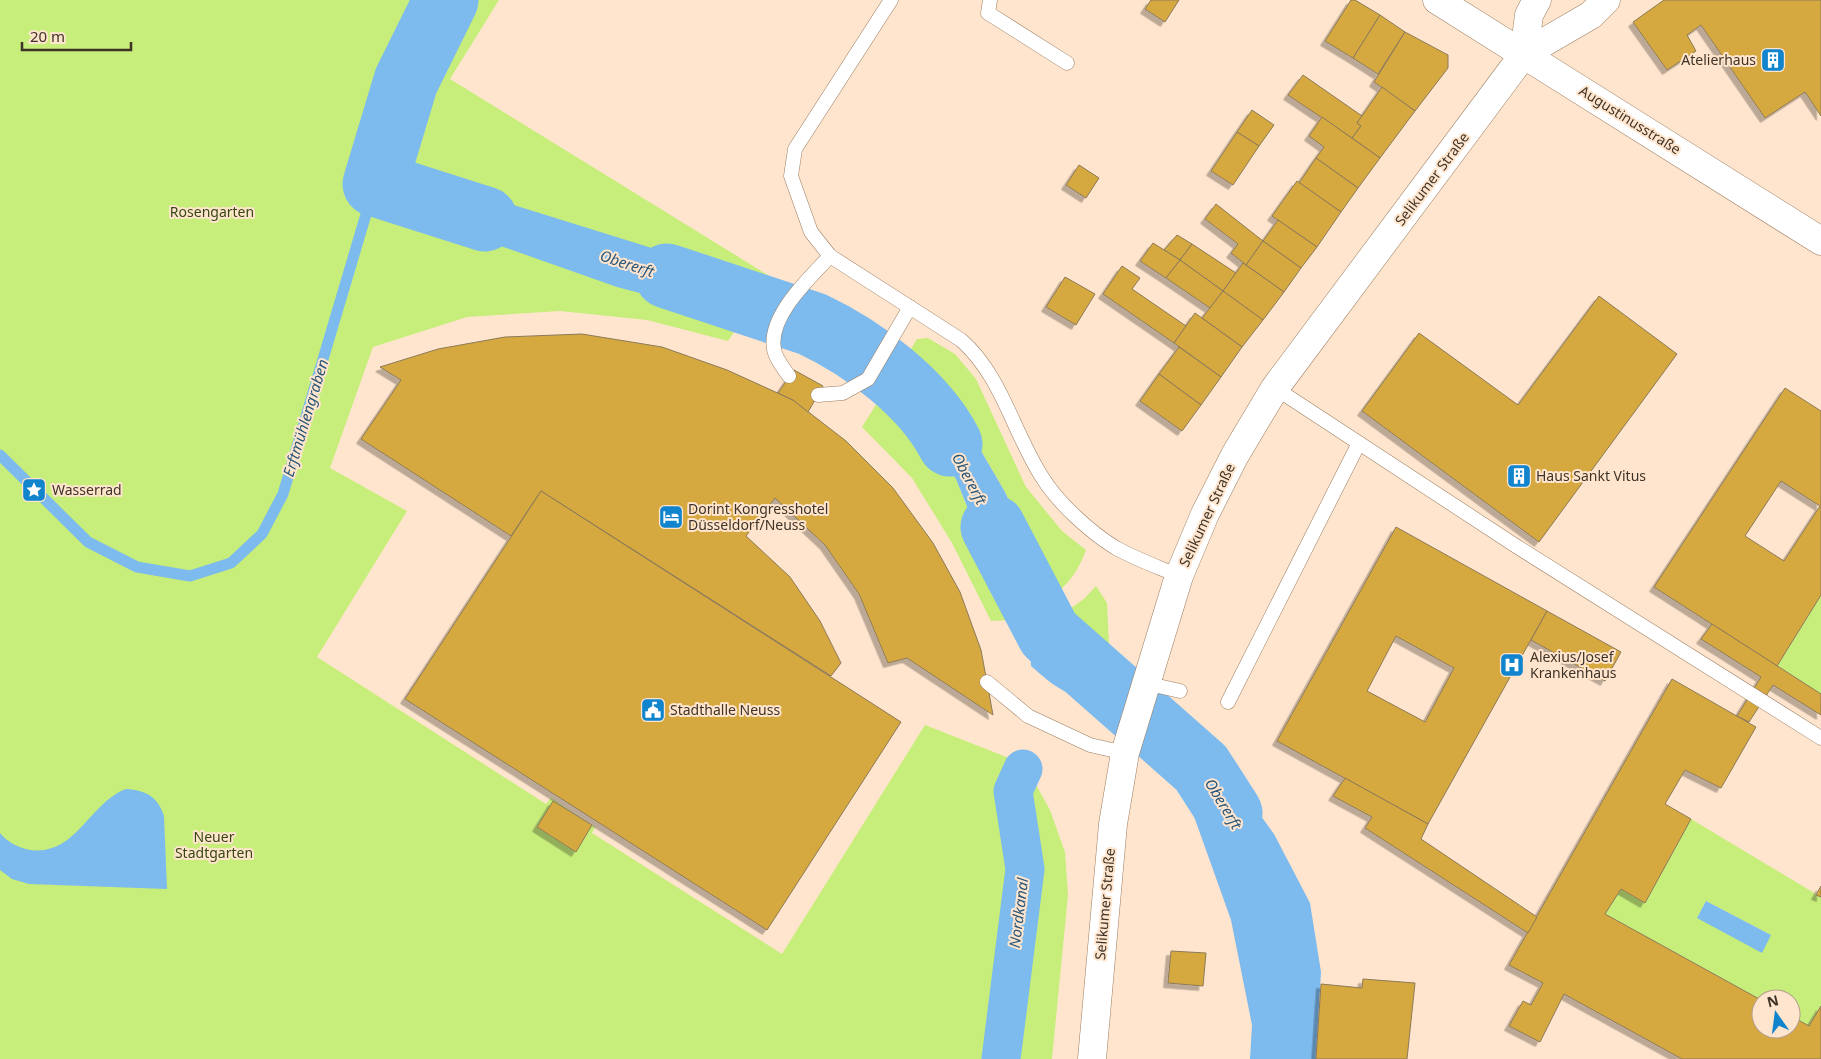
<svg xmlns="http://www.w3.org/2000/svg" width="1821" height="1059" viewBox="0 0 1821 1059" font-family="'Noto Sans',sans-serif">
<style>
.green{fill:#c7ed7b;fill-rule:evenodd}
.water{fill:#7dbaee}
.pier{fill:#ffe5cd}
.lines{fill:none;stroke-linecap:round;stroke-linejoin:round}
.stream{stroke:#7dbaee;stroke-width:11}
.canal{stroke:#7dbaee;stroke-width:39}
.river{stroke:#7dbaee;stroke-width:65}
.building{fill:#d6a840;stroke:#8b7a58;fill-rule:evenodd;filter:url(#shadow)}
.lane-casing{stroke:#9a7d62;stroke-width:15}
.street-casing{stroke:#9a7d62;stroke-width:29}
.secondary-casing{stroke:#9a7d62;stroke-width:29}
.lane{stroke:#fff;stroke-width:14}
.street{stroke:#fff;stroke-width:28}
.secondary{stroke:#fff;stroke-width:28}
.labels{text-anchor:middle;stroke-width:4;stroke-linejoin:round;paint-order:stroke}
.poi-label{font-size:14px;fill:#3f3327;stroke:#ffe5cd;text-anchor:start}
.street-label{font-size:14px;fill:#3f3327;stroke:#ffe5cd}
.park-label{font-size:14px;fill:#374714;stroke:#ffe5cd}
.water-label{font-size:15px;font-style:italic;fill:#295679;stroke:#ffe5cd}
</style>
<defs>
<filter id="shadow"><feDropShadow dx="-4.5" dy="4.5" stdDeviation="0" flood-color="#0004"/></filter>
</defs>
<rect width="100%" height="100%" fill="#ffe5cd"/>
<!-- green -->
<g class="green">
<polygon points="0,0 499,0 450,79 771,277 728,341 647,320 560,311 467,317 373,347 330,468 407,511 317,657 546,804 551,798 595,827 592,833 782,954 925,725 1009,758 997,782 1010,867 985,1059 0,1059"/>
<path d="M928,338L955,354L976,379L1026,487L1062,531L1086,550C1079,569 1069,585 1052,596L1005,492L960,415L937,380L906,357L917,339Z"/>
<polygon points="885,390 914,416 956,479 989,561 1019,616 1010,620 991,621 952,543 912,478 862,427"/>
<polygon points="1096,586 1107,603 1109,644 1057,618 1084,599"/>
<polygon points="1821,595 1821,694 1777,666"/>
<polygon points="1030,774 1050,810 1065,852 1068,895 1052,1059 1014,1059 1039,880"/>
<path d="M1691,819L1821,897V1006L1809,1026L1791,1016V999L1761,1000L1605,914L1621,889L1645,902ZM1706,901L1771,935L1697,918Z"/>
</g>
<!-- water -->
<g class="water">
<polygon points="409,161 436,181 671,254 764,287 742,320 617,287 495,244 391,214"/>
<polygon points="821,310 867,337 852,361 804,338"/>
<polygon points="906,357 937,380 960,415 1005,492 1052,596 1019,616 989,561 956,479 914,416 885,390"/>
<path d="M1057,618L1109,644C1105,657 1104,674 1098,686C1082,714 1044,677 1031,666L1030,634Z"/>
<polygon points="1178,726 1220,759 1274,834 1310,903 1321,972 1316,1059 1250,1059 1252,1025 1231,920 1186,794 1167,776"/>
<path d="M126,789C146,790 158,797 164,816L167,889L29,884L12,879L0,870V833C7,842 19,848 30,850C76,856 89,803 126,789Z"/>
<polygon points="1706,901 1771,935 1762,953 1697,918"/>
</g>
<!-- pier -->
<g class="pier">
<polygon points="764,287 766,288 744,321 742,320"/>
<polygon points="907,355 885,390 883,389 904,356"/>
<polygon points="1104,661 1106,663 1101,686 1097,691 1088,696 1086,694 1095,689 1099,685"/>
<polygon points="1176,725 1178,726 1167,776 1165,774"/>
</g>
<g class="lines">
<!-- stream -->
<polyline class="stream" points="0,455 88,542 137,567 190,576 231,563 262,534 283,494 375,184"/>
<!-- canal -->
<polyline class="canal" points="1001,1059 1025,869 1013,791 1023,769"/>
<!-- river -->
<g class="river">
<polyline points="446,0 406,81 375,184 485,219"/>
<path d="M667,276L812,324C863,348 924,393 950,444"/>
<polyline points="993,527 1049,634 1201,768 1230,813"/>
</g>
</g>
<!-- building -->
<g class="building">
<polygon points="1151,0 1179,0 1165,22 1145,9"/>
<polygon points="1351,0 1355,0 1380,15 1353,58 1325,41"/>
<polygon points="1664,0 1821,0 1821,116 1805,92 1765,118 1701,25 1687,35 1696,51 1667,70 1633,22"/>
<polygon points="1380,15 1405,32 1378,74 1353,58"/>
<polygon points="1405,32 1448,55 1448,68 1415,111 1374,82"/>
<polygon points="1303,75 1362,116 1357,123 1361,126 1352,138 1288,95"/>
<polygon points="1382,87 1415,111 1380,158 1352,138 1361,126 1357,123"/>
<polygon points="1252,110 1274,125 1259,146 1237,132"/>
<polygon points="1322,117 1380,158 1358,188 1316,158 1324,147 1309,136"/>
<polygon points="1237,132 1259,146 1233,185 1211,171"/>
<polygon points="1316,158 1358,188 1341,212 1299,183"/>
<polygon points="1079,165 1099,178 1086,198 1066,185"/>
<polygon points="1297,181 1341,212 1317,247 1272,216"/>
<polygon points="1216,204 1263,241 1246,265 1231,253 1238,244 1205,219"/>
<polygon points="1278,220 1317,247 1301,268 1263,241"/>
<polygon points="1177,235 1192,244 1180,260 1164,250"/>
<polygon points="1263,241 1301,268 1284,292 1246,265"/>
<polygon points="1153,243 1180,260 1166,278 1140,261"/>
<polygon points="1192,244 1236,273 1223,291 1180,260"/>
<polygon points="1180,260 1223,291 1210,308 1166,278"/>
<polygon points="1243,263 1284,292 1263,320 1223,291"/>
<polygon points="1122,266 1140,278 1132,289 1186,326 1174,343 1103,294"/>
<polygon points="1065,277 1095,294 1076,325 1046,307"/>
<polygon points="1223,291 1263,320 1242,347 1202,318"/>
<polygon points="1599,296 1677,354 1539,542 1362,411 1419,333 1518,405"/>
<polygon points="1195,313 1242,347 1221,377 1174,343"/>
<polygon points="582,334 662,347 727,370 793,400 846,441 893,488 933,543 960,592 981,650 993,715 907,658 888,663 859,594 825,545 775,498 746,536 790,577 820,621 841,663 831,676 541,491 511,536 361,439 401,380 380,367 438,349 505,337"/>
<polygon points="1179,347 1221,377 1201,405 1159,374"/>
<polygon points="794,370 823,386 808,412 793,400 778,393"/>
<polygon points="1159,374 1201,405 1182,431 1140,401"/>
<path d="M1785,388L1821,411V595L1777,666L1654,587ZM1781,481L1820,506L1784,561L1745,536Z"/>
<polygon points="541,491 901,722 767,930 405,699"/>
<path d="M1396,527L1547,611L1428,824L1277,741ZM1396,636L1454,668L1425,722L1367,691Z"/>
<polygon points="1547,611 1621,652 1605,681 1531,640"/>
<polygon points="1712,624 1821,694 1821,715 1773,685 1749,722 1737,716 1761,677 1701,639"/>
<polygon points="1672,679 1756,727 1721,788 1685,770 1665,804 1691,819 1645,903 1621,889 1605,914 1761,1000 1761,1029 1791,1029 1791,1016 1809,1026 1821,1006 1821,1059 1682,1059 1564,994 1540,1042 1509,1026 1523,1001 1531,1005 1543,983 1509,965"/>
<polygon points="1345,778 1428,824 1421,839 1537,917 1528,933 1365,828 1372,817 1333,796"/>
<polygon points="553,801 592,825 576,852 537,827"/>
<polygon points="1821,886 1821,897 1816,895"/>
<polygon points="1171,951 1206,953 1203,986 1168,983"/>
<polygon points="1363,979 1415,983 1407,1059 1316,1059 1321,984 1362,988"/>
</g>
<g class="lines">
<defs>
<g id="lane">
<path d="M891,0L795,149L791,176L811,232L830,256L961,340C1002,376 1013,432 1042,477C1057,502 1091,533 1116,548C1136,559 1158,567 1179,576"/>
<polyline points="990,0 988,13 1067,63"/>
<path d="M789,376C784,369 775,358 774,349C768,316 809,279 830,256"/>
<polyline points="1275,388 1516,546 1821,738"/>
<polyline points="818,395 843,393 868,379 910,307"/>
<polyline points="987,682 1028,716 1090,745 1125,753"/>
<polyline points="1145,683 1180,691"/>
<polyline points="1228,702 1359,443"/>
</g>
<polyline id="street" points="1437,0 1821,241"/>
<g id="secondary">
<polyline points="1524,54 1529,15 1537,0"/>
<polyline points="1092,1059 1113,824 1125,753 1179,576 1205,514 1235,455 1275,388 1524,54 1591,15 1606,0"/>
</g>
</defs>
<!-- lane casing -->
<use href="#lane" class="lane-casing"/>
<!-- street casing -->
<use href="#street" class="street-casing"/>
<!-- secondary casing -->
<use href="#secondary" class="secondary-casing"/>
<!-- lane -->
<use href="#lane" class="lane"/>
<!-- street -->
<use href="#street" class="street"/>
<!-- secondary -->
<use href="#secondary" class="secondary"/>
</g>
<!-- icons -->
<defs>
<symbol id="building-square" viewBox="-11 -11 22 22"><rect x="-9" y="-9" width="18" height="18" rx="4" fill="#1085cd" stroke="#ffe5cd"/><path d="M-4-6H4V6H1V3H-1V6H-4ZM-2.5-4.3h1.7v1.8h-1.7ZM.8-4.3h1.7v1.8H.8ZM-2.5-1h1.7V.8h-1.7ZM.8-1h1.7V.8H.8Z" fill="#fff"/></symbol>
<symbol id="sight-square" viewBox="-11 -11 22 22"><rect x="-9" y="-9" width="18" height="18" rx="4" fill="#1085cd" stroke="#ffe5cd"/><path d="M0-6L1.8-2.2L6-1.7L2.9 1.2L3.7 5.4L0 3.3L-3.7 5.4L-2.9 1.2L-6-1.7L-1.8-2.2Z" fill="#fff"/></symbol>
<symbol id="hotel-square" viewBox="-11 -11 22 22"><rect x="-9" y="-9" width="18" height="18" rx="4" fill="#1085cd" stroke="#ffe5cd"/><path d="M-6-4.5h1.5V1H6V5H4.5V3h-9V5H-6ZM-4 0a1.8 1.8 0 1 1 3.6 0ZM.5 0V-2.5h3Q6-2.5 6 0Z" fill="#fff"/></symbol>
<symbol id="hospital-square" viewBox="-11 -11 22 22"><rect x="-9" y="-9" width="18" height="18" rx="4" fill="#1085cd" stroke="#ffe5cd"/><path d="M-5-5h3v3.5h4V-5h3V5h-3V1.5h-4V5h-3Z" fill="#fff"/></symbol>
<symbol id="civic-square" viewBox="-11 -11 22 22"><rect x="-9" y="-9" width="18" height="18" rx="4" fill="#1085cd" stroke="#ffe5cd"/><path d="M-.6-6.5H3V-4.5H.6V-3L4-1V1h2V6H-6V1h2V-1L-.6-3ZM-1.2 2.5V6h2.4V2.5Z" fill="#fff"/></symbol>
</defs>
<g fill-rule="evenodd">
<use href="#building-square" x="1759" y="46" width="28" height="28"/>
<use href="#building-square" x="1505" y="462" width="28" height="28"/>
<use href="#sight-square" x="20" y="476" width="28" height="28"/>
<use href="#hotel-square" x="657" y="503" width="28" height="28"/>
<use href="#hospital-square" x="1498" y="651" width="28" height="28"/>
<use href="#civic-square" x="639" y="696" width="28" height="28"/>
</g>
<g class="labels">
<!-- poi labels -->
<g class="poi-label">
<text x="1756" y="65" text-anchor="end">Atelierhaus</text>
<text x="1536" y="481">Haus Sankt Vitus</text>
<text x="52" y="495">Wasserrad</text>
<text x="688" y="514">Dorint Kongresshotel<tspan x="688" dy="16">Düsseldorf/Neuss</tspan></text>
<text x="1530" y="662">Alexius/Josef<tspan x="1530" dy="16">Krankenhaus</tspan></text>
<text x="670" y="715">Stadthalle Neuss</text>
</g>
<!-- street labels -->
<g class="street-label">
<text transform="translate(1630 120) rotate(32)" y="5">Augustinusstraße</text>
<text transform="translate(1432 179) rotate(-53)" y="5">Selikumer Straße</text>
<text transform="translate(1207 515) rotate(-65)" y="5">Selikumer Straße</text>
<text transform="translate(1105 904) rotate(-85)" y="5">Selikumer Straße</text>
</g>
<!-- park labels -->
<g class="park-label">
<text x="212" y="217">Rosengarten</text>
<text x="214" y="842">Neuer<tspan x="214" dy="16">Stadtgarten</tspan></text>
</g>
<!-- water labels -->
<g class="water-label">
<text transform="translate(627 264) rotate(18)" y="5">Obererft</text>
<text transform="translate(306 418) rotate(-73)" y="5">Erftmühlengraben</text>
<text transform="translate(969 479) rotate(62)" y="5">Obererft</text>
<text transform="translate(1223 804) rotate(59)" y="5">Obererft</text>
<text transform="translate(1019 913) rotate(-83)" y="5">Nordkanal</text>
</g>
</g>
<!-- north arrow -->
<g transform="translate(1776 1014) rotate(346)"><circle r="24" fill="#ffe5cd" stroke="#b29e8b"/>
<path d="M0-4L9 19L0 12L-9 19Z" fill="#1085cd"/>
<text y="-8" font-size="14" font-weight="bold" text-anchor="middle" fill="#3f3327">N</text>
</g>
<!-- scale -->
<path d="M22 42v8h109v-8" fill="none" stroke="#3f3327" stroke-width="2.5"/>
<text x="30" y="42" font-size="15" fill="#3f3327" stroke="#ffe5cd" stroke-width="4" paint-order="stroke">20 m</text>
</svg>
